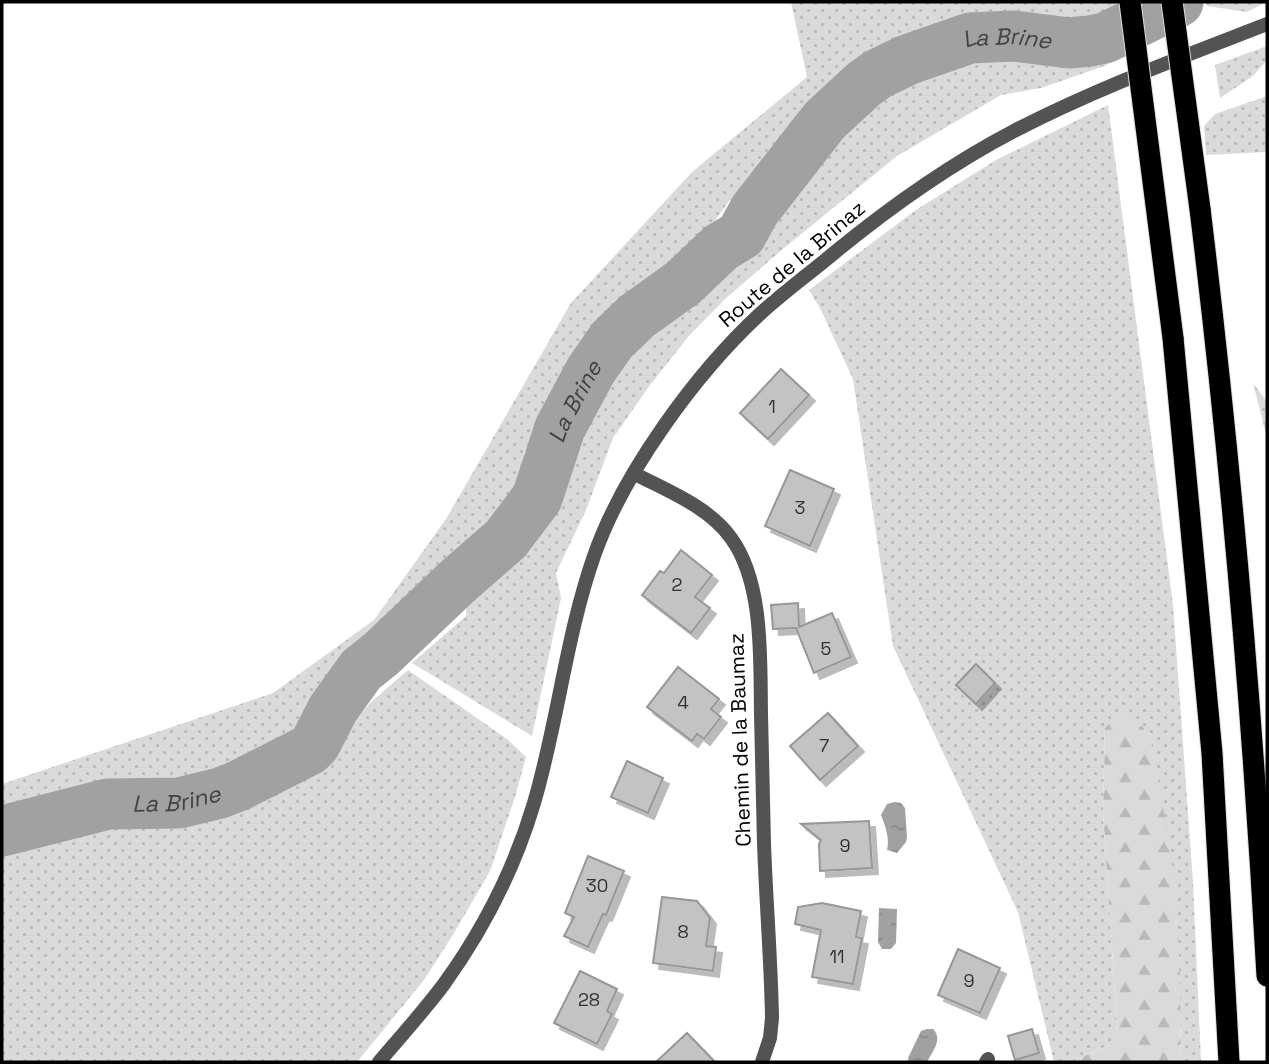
<svg xmlns="http://www.w3.org/2000/svg" width="1269" height="1064" viewBox="0 0 1269 1064" font-family="'Space Grotesk',sans-serif">
<style>
.grass{fill:url(#grass-dots)}
.forest{fill:url(#forest-firs)}
.water{fill:url(#water-ripples)}
.lines{fill:none;stroke-linecap:round;stroke-linejoin:round}
.river{stroke:#a1a1a1;stroke-width:51}
.building{fill:#c3c3c3;stroke:#979797;stroke-width:2;filter:url(#shadow)}
.motorway-casing{stroke:#dbdbdb;stroke-width:23}
.service{stroke:#535353;stroke-width:14}
.tertiary{stroke:#535353;stroke-width:14}
.motorway{stroke:#000;stroke-width:21}
.motorway-bridge-casing{stroke:#dbdbdb;stroke-width:23;stroke-linecap:butt}
.motorway-bridge{stroke:#000;stroke-width:21}
.labels{text-anchor:middle;stroke-width:6;stroke-linejoin:round;paint-order:stroke}
.number-label{font-size:18px;fill:#313131}
.street-label{font-size:21px;fill:#000;stroke:#fff}
.water-label{font-size:23px;font-style:italic;fill:#424242;stroke:#fff}
</style>
<defs>
<pattern id="grass-dots" width="8" height="8" patternUnits="userSpaceOnUse" patternTransform="scale(1.75)"><rect width="8" height="8" fill="#dadada"/><path d="M2 2h.1M6 6h.1" fill="none" stroke="#b9b9b9" stroke-width="1.8" stroke-linecap="round"/></pattern>
<pattern id="forest-firs" width="22" height="20" patternUnits="userSpaceOnUse" patternTransform="scale(1.75)"><rect width="22" height="20" fill="#dadada"/><path d="M5 1l3.5 6h-7zM16 11l3.5 6h-7z" fill="#b9b9b9"/></pattern>
<pattern id="water-ripples" width="26" height="14" patternUnits="userSpaceOnUse" patternTransform="scale(1.75)"><rect width="26" height="14" fill="#a1a1a1"/><path d="M2 4q2-2 4 0t4 0M15 11q2-2 4 0t4 0" fill="none" stroke="#898989"/></pattern>
<filter id="shadow"><feDropShadow dx="6" dy="6" stdDeviation="0" flood-color="#0004"/></filter>
</defs>
<rect width="100%" height="100%" fill="#fff"/>
<!-- grass -->
<g class="grass">
<polygon points="791,2 1131,2 1134,22 1096,32 982,26 921,45 859,78 729,201 691,254 614,320 524,453 525,485 492,536 350,665 320,717 295,751 222,787 173,796 105,791 2,816 2,784 273,693 374,620 446,519 571,303 692,172 807,77"/>
<polygon points="1206,2 1266,2 1247,12 1207,6"/>
<polygon points="1267,46 1267,60 1253,76 1220,98 1215,65"/>
<polygon points="1102,49 1107,65 1041,88 1001,95 897,156 784,248 724,300 688,337 650,385 613,438 586,510 556,573 561,598 532,736 412,663 466,616 467,593 505,560 546,494 579,411 626,336 755,228 795,179 836,138 881,99 958,60"/>
<polygon points="1267,96 1267,152 1206,155 1204,126 1215,114"/>
<polygon points="1108,105 1173,605 1193,882 1201,1062 1181,1062 1181,1030 1116,716 1105,728 1103,812 1117,1025 1114,1043 1071,1062 1054,1062 1018,912 893,646 853,379 821,310 809,290 916,210 996,160"/>
<polygon points="1253,383 1267,402 1267,438"/>
<polygon points="408,670 507,739 526,757 515,797 490,871 454,933 424,980 357,1062 2,1062 2,845 123,809 167,814 193,811 306,771 340,739 370,703"/>
</g>
<!-- forest -->
<polygon class="forest" points="1125,715 1143,727 1154,750 1175,883 1180,978 1181,1062 1071,1062 1114,1043 1117,1025 1103,812 1105,728 1116,716"/>
<!-- water -->
<g class="water">
<path d="M895,802L901,803L905,808L907,837L906,842L897,853L887,850C890,838 885,825 881,815L887,804Z"/>
<polygon points="879,908 897,909 896,943 891,949 882,949 878,942"/>
<path d="M927,1029H933C943,1039 933,1051 927,1062H909L908,1058L921,1031Z"/>
</g>
<g class="lines">
<!-- river -->
<path class="river" id="s1" d="M2,831L108,804L179,803L220,793L238,786L309,750L315,744L333,709L361,670L381,654L458,581L506,539L537,498L560,428L591,370L612,340L637,316L683,283L721,247L741,235L754,211L810,139L825,120L864,84L878,74L907,60L970,38L1014,36L1069,43L1090,41L1105,38L1178,2"/>
</g>
<!-- building -->
<g class="building">
<polygon points="781,369 809,395 768,439 740,413"/>
<polygon points="790,470 834,489 810,546 765,526"/>
<polygon points="681,550 712,575 695,597 710,608 691,633 642,595 660,571 664,573"/>
<polygon points="798,603 799,627 832,613 851,657 814,673 796,628 773,629 771,605"/>
<polygon points="976,664 995,683 976,704 956,685"/>
<polygon points="678,667 719,699 711,709 721,717 704,739 697,734 692,741 647,707"/>
<polygon points="828,713 858,746 820,780 790,746"/>
<polygon points="627,761 663,778 648,813 611,797"/>
<polygon points="869,821 872,868 820,871 819,844 821,840 801,824"/>
<polygon points="588,856 624,871 606,915 603,914 588,947 564,936 574,917 565,913"/>
<polygon points="662,897 697,901 710,918 706,946 716,947 713,971 653,963"/>
<polygon points="822,903 861,911 856,937 862,938 853,984 812,977 821,930 795,924 798,907"/>
<polygon points="958,949 1000,968 980,1013 938,995"/>
<polygon points="580,971 617,989 607,1011 612,1014 597,1044 554,1023"/>
<polygon points="1032,1029 1039,1053 1015,1060 1008,1036"/>
<polygon points="687,1033 715,1062 656,1062"/>
</g>
<g class="lines">
<defs>
<g id="motorway">
<path d="M1200,209C1231,463 1253,719 1267,976"/>
<polyline points="1173,338 1212,753 1229,1062"/>
</g>
</defs>
<!-- motorway casing -->
<use href="#motorway" class="motorway-casing"/>
<!-- service -->
<g class="service">
<path d="M635,474C668,491 709,507 731,538C764,583 760,660 761,714C762,757 763,800 764,843C766,901 771,960 772,1018L770,1038L762,1062"/>
<polyline points="986,1062 988,1059"/>
</g>
<!-- tertiary -->
<path class="tertiary" d="M379,1062C401,1036 424,1011 444,984C483,930 515,867 534,803C558,722 566,636 594,556C623,473 696,373 761,313C784,292 810,273 834,253C890,207 949,165 1014,131C1095,89 1182,57 1267,24"/>
<!-- motorway -->
<use href="#motorway" class="motorway"/>
<defs>
<g id="motorway-bridge">
<polyline points="1130,2 1173,338"/>
<polyline points="1172,2 1200,209"/>
</g>
</defs>
<!-- motorway-bridge casing -->
<use href="#motorway-bridge" class="motorway-bridge-casing"/>
<!-- motorway-bridge -->
<use href="#motorway-bridge" class="motorway-bridge"/>
</g>
<g class="labels">
<!-- number labels -->
<g class="number-label">
<text x="772" y="413">1</text>
<text x="800" y="514">3</text>
<text x="677" y="591">2</text>
<text x="826" y="655">5</text>
<text x="683" y="709">4</text>
<text x="824" y="752">7</text>
<text x="845" y="852">9</text>
<text x="597" y="892">30</text>
<text x="683" y="938">8</text>
<text x="837" y="963">11</text>
<text x="969" y="987">9</text>
<text x="589" y="1006">28</text>
</g>
<!-- street labels -->
<g class="street-label">
<text transform="translate(792 264) rotate(-40)" y="7">Route de la Brinaz</text>
<text transform="translate(740 740) rotate(-92)" y="7">Chemin de la Baumaz</text>
</g>
<!-- water labels -->
<g class="water-label">
<text dy="8" stroke="none"><textPath href="#s1" startOffset="1356">La Brine</textPath></text>
<text dy="8" stroke="none"><textPath href="#s1" startOffset="768">La Brine</textPath></text>
<text dy="8" stroke="none"><textPath href="#s1" startOffset="178">La Brine</textPath></text>
</g>
</g>
<!-- border -->
<rect width="1269" height="1064" fill="none" stroke="#000000" stroke-width="7"/>
</svg>
